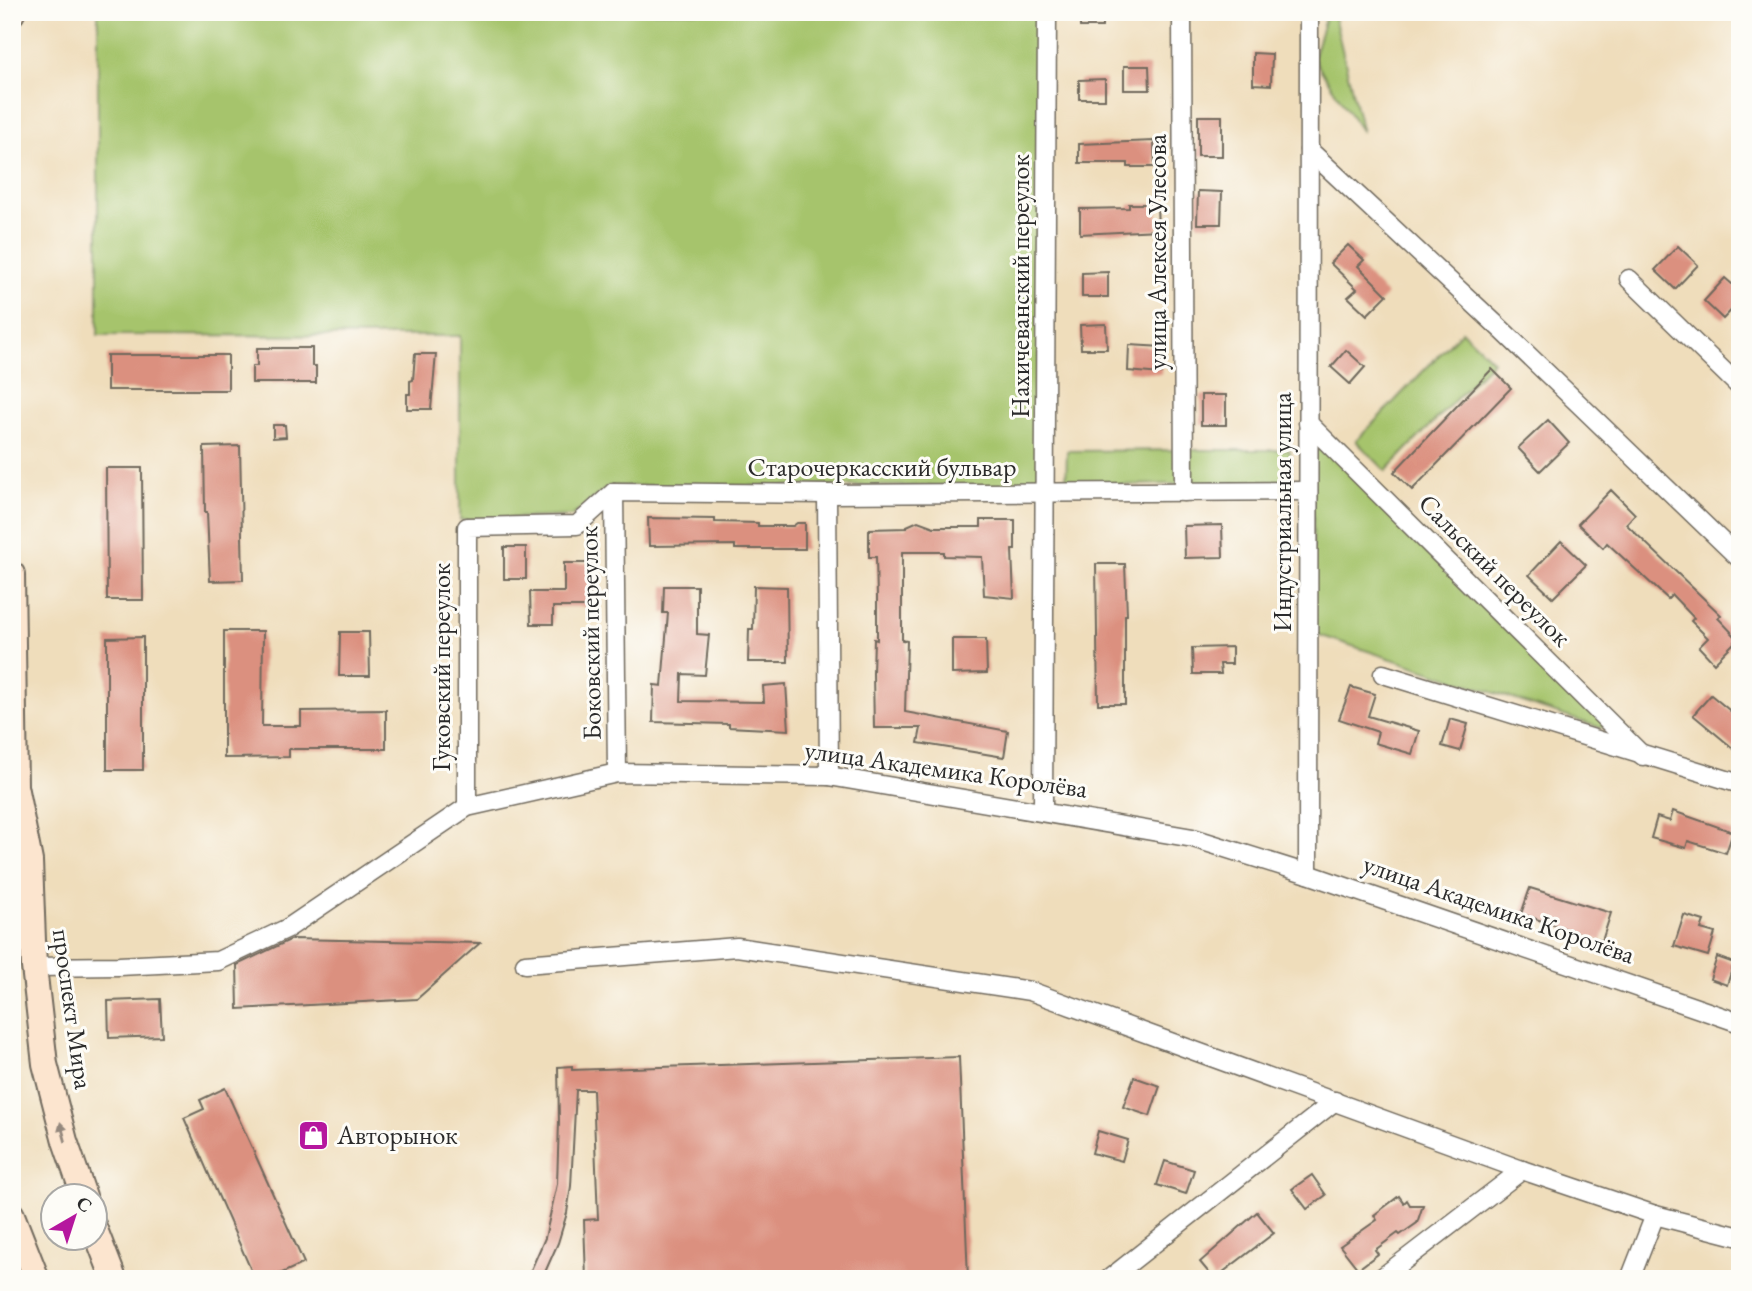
<svg xmlns="http://www.w3.org/2000/svg" width="1752" height="1291" viewBox="0 0 1752 1291" font-family="'EB Garamond',serif">
<style>
.green{fill:#a6c46c;stroke:#68784c;stroke-width:2}
.building{fill:#db907f}
.lines{fill:none;stroke-linecap:round;stroke-linejoin:round}
.street-casing{stroke:#70695d;stroke-width:21}
.secondary-casing{stroke:#70695d;stroke-width:28}
.street{stroke:#fff;stroke-width:18}
.secondary{stroke:#fce5cf;stroke-width:24}
.oneway{fill:#94887d}
.labels{text-anchor:middle;stroke-width:6;stroke-linejoin:round;paint-order:stroke}
.street-label{font-size:26px;fill:#2b2b2b;stroke:#fdfcf7}
.poi-label{font-size:26px;fill:#2b2b2b;stroke:#fdfcf7;text-anchor:start}
</style>
<rect width="100%" height="100%" fill="#fdfcf7"/>
<filter id="ink" filterUnits="userSpaceOnUse"><feTurbulence type="fractalNoise" baseFrequency=".0143" numOctaves="2"/><feDisplacementMap in="SourceGraphic" scale="14" xChannelSelector="R" yChannelSelector="G"/><feConvolveMatrix kernelMatrix="1 2 1 2 8 2 1 2 1" color-interpolation-filters="sRGB"/></filter>
<filter id="wash" filterUnits="userSpaceOnUse"><feTurbulence type="fractalNoise" baseFrequency=".00686" numOctaves="4" result="noise"/><feDisplacementMap in="SourceGraphic" scale="28" xChannelSelector="R" yChannelSelector="G"/><feGaussianBlur stdDeviation="1.57" result="paint"/><feColorMatrix in="noise" values="0 0 0 0 0 0 0 0 0 0 0 0 0 0 0 0 0 1.4 0 .05"/><feComposite in="paint" operator="in"/></filter>
<g filter="url(#wash)">
<rect width="100%" height="100%" fill="#efddbb"/>
<!-- green -->
<g class="green">
<polygon points="98,12 1041,12 1040,486 609,486 572,516 460,520 460,336 98,335"/>
<polygon points="1327,12 1333,12 1362,132 1313,58"/>
<polygon points="1462,331 1493,361 1386,471 1356,441"/>
<polygon points="1320,442 1608,725 1601,728 1313,633 1313,443"/>
<polygon points="1194,450 1290,450 1291,482 1066,486 1067,451"/>
</g>
<g id="blocks">
<!-- building -->
<g class="building">
<rect x="1080" y="12" width="22" height="15"/>
<polygon points="1253,53 1272,54 1271,85 1253,84"/>
<polygon points="1124,66 1149,66 1150,90 1124,90"/>
<polygon points="1105,79 1105,99 1079,99 1079,80"/>
<rect x="1198" y="116" width="24" height="40"/>
<polygon points="1154,141 1155,167 1128,167 1128,163 1079,163 1079,144"/>
<polygon points="1198,191 1222,192 1221,224 1197,224"/>
<polygon points="1129,204 1157,204 1158,230 1080,234 1080,209 1129,208"/>
<polygon points="1348,245 1364,260 1358,266 1387,295 1367,315 1348,297 1357,289 1330,263"/>
<polygon points="1678,246 1698,265 1675,289 1655,270"/>
<polygon points="1108,272 1108,297 1082,297 1082,273"/>
<polygon points="1725,278 1740,291 1740,301 1723,319 1704,301"/>
<polygon points="1106,324 1107,349 1081,349 1080,325"/>
<polygon points="1129,345 1163,347 1161,374 1128,371"/>
<polygon points="257,348 312,348 312,366 316,366 316,383 252,383 252,366 257,366"/>
<polygon points="1346,350 1365,367 1350,384 1331,367"/>
<polygon points="415,354 436,354 431,409 407,409 407,394 410,394 410,381 413,380"/>
<rect x="107" y="355" width="121" height="35"/>
<polygon points="1492,369 1511,388 1412,490 1394,472"/>
<rect x="1201" y="395" width="25" height="30"/>
<polygon points="1548,420 1569,443 1540,471 1518,448"/>
<polygon points="273,425 285,425 286,437 273,438"/>
<polygon points="240,446 243,580 210,581 207,512 205,512 204,447"/>
<polygon points="106,468 142,468 143,600 107,600"/>
<polygon points="1611,490 1635,514 1626,524 1721,615 1718,618 1738,639 1714,663 1699,647 1708,638 1691,621 1694,618 1672,595 1668,599 1607,543 1603,548 1578,524"/>
<polygon points="648,518 715,519 715,522 758,523 758,526 793,526 797,523 805,523 805,549 735,549 735,545 649,546"/>
<polygon points="981,520 1015,520 1015,550 1012,550 1014,598 984,595 982,557 944,556 944,552 902,552 902,640 907,641 905,712 1008,731 1004,757 918,743 921,728 874,728 873,673 874,639 877,640 877,597 876,557 869,557 869,529 907,528 907,526 918,521 934,527 981,527"/>
<polygon points="1222,525 1223,557 1185,558 1184,526"/>
<polygon points="1561,541 1586,565 1553,598 1529,575"/>
<rect x="504" y="547" width="22" height="32"/>
<polygon points="564,563 590,563 590,607 553,607 553,624 531,624 530,592 564,592"/>
<polygon points="1096,564 1125,564 1127,615 1125,615 1125,704 1098,704"/>
<polygon points="664,586 697,586 697,634 709,635 705,675 682,674 681,701 764,702 763,686 786,684 789,730 729,727 729,724 653,722 654,685 662,686 668,613 663,613"/>
<polygon points="754,586 787,587 788,662 748,662 749,629 753,629"/>
<polygon points="224,631 263,631 262,726 301,726 301,711 386,710 386,749 289,749 289,757 224,758"/>
<polygon points="340,632 369,632 370,676 339,676"/>
<polygon points="143,637 143,770 107,770 107,638"/>
<polygon points="952,639 986,639 987,673 952,674"/>
<polygon points="1232,647 1232,664 1220,664 1221,674 1193,674 1192,648"/>
<polygon points="1351,687 1375,694 1368,716 1419,731 1412,754 1375,743 1378,732 1339,719"/>
<polygon points="1711,695 1740,719 1740,754 1693,715"/>
<polygon points="1450,719 1468,724 1460,751 1442,746"/>
<polygon points="1673,811 1733,832 1726,853 1688,841 1686,848 1651,838 1657,817 1670,821"/>
<polygon points="1530,888 1611,913 1602,941 1521,914"/>
<polygon points="1684,915 1704,921 1701,929 1715,933 1708,956 1674,946"/>
<polygon points="292,939 480,943 417,999 238,1009 237,965"/>
<polygon points="1717,957 1734,963 1727,985 1710,979"/>
<polygon points="160,999 162,1036 109,1038 108,1001"/>
<polygon points="959,1057 968,1279 586,1279 584,1220 598,1219 593,1090 576,1090 571,1186 567,1213 558,1243 542,1279 527,1279 545,1238 557,1184 559,1122 558,1067 572,1066 572,1070"/>
<polygon points="1134,1077 1160,1086 1150,1116 1123,1107"/>
<polygon points="225,1088 304,1263 269,1279 255,1279 184,1118 204,1109 200,1100"/>
<polygon points="1098,1131 1128,1140 1122,1161 1092,1153"/>
<polygon points="1165,1161 1194,1170 1186,1194 1157,1185"/>
<polygon points="1312,1175 1326,1195 1307,1209 1292,1189"/>
<polygon points="1399,1196 1404,1203 1407,1200 1410,1205 1423,1205 1417,1223 1400,1235 1398,1233 1375,1250 1378,1254 1358,1269 1340,1246 1377,1220 1374,1215"/>
<polygon points="1257,1212 1274,1233 1214,1279 1200,1262"/>
</g>
</g>
</g>
<g filter="url(#ink)">
<use href="#blocks" fill-opacity="0" stroke="#70695d" stroke-width="2"/>
<g class="lines">
<defs>
<g id="street">
<polyline points="1182,12 1184,492"/>
<polyline points="1309,150 1503,331 1740,559"/>
<polyline points="1629,279 1740,387"/>
<polyline points="1308,423 1643,756"/>
<polyline points="614,492 617,773"/>
<polyline points="827,494 829,776"/>
<polyline points="1383,674 1740,784"/>
<polyline points="467,807 467,527 577,525 614,492 827,494 1308,491"/>
<polyline points="1043,811 1047,12"/>
<polyline points="1308,874 1309,12"/>
<polyline points="525,964 737,947 1030,991 1522,1170 1655,1215 1740,1237"/>
<polyline points="34,967 119,966 218,961 288,928 467,807 617,773 829,776 1193,838 1308,874 1740,1023"/>
<polyline points="1109,1279 1335,1101"/>
<polyline points="1380,1279 1522,1170"/>
<polyline points="1630,1279 1655,1215"/>
</g>
<g id="secondary">
<polyline points="12,13 12,12"/>
<polyline points="12,574 15,786 30,861 34,967 45,1064 65,1141 84,1196"/>
<polyline points="12,1215 37,1279"/>
<polyline points="94,1227 114,1279"/>
</g>
</defs>
<!-- street casing -->
<use href="#street" class="street-casing"/>
<!-- secondary casing -->
<use href="#secondary" class="secondary-casing"/>
<!-- street -->
<use href="#street" class="street"/>
<!-- secondary -->
<use href="#secondary" class="secondary"/>
</g>
<!-- one-way arrows -->
<defs><path id="oneway-solid" d="M-6-.8H1V-3.2L6.5 0L1 3.2V.8H-6Z" transform="scale(1.75)"/></defs>
<use class="oneway" href="#oneway-solid" transform="translate(63 1132) rotate(-105)"/>
</g>
<!-- icons -->
<defs>
<symbol id="shop-square" viewBox="-11 -11 22 22"><rect x="-9" y="-9" width="18" height="18" rx="4" fill="#b5179e" stroke="#fdfcf7"/><path d="M-5-2.5h2.3a2.7 3.5 0 0 1 5.4 0H5L5.5 6h-11ZM-1.5-2.5h3a1.5 2.3 0 0 0-3 0Z" fill="#fff"/></symbol>
</defs>
<g fill-rule="evenodd">
<use href="#shop-square" x="296" y="1118" width="35" height="35"/>
</g>
<g class="labels">
<!-- street labels -->
<g class="street-label">
<text transform="translate(1157 252) rotate(-90)" y="9">улица Алексея Улесова</text>
<text transform="translate(1020 286) rotate(-90)" y="9">Нахичеванский переулок</text>
<text x="882" y="476">Старочеркасский бульвар</text>
<text transform="translate(1282 512) rotate(-90)" y="9">Индустриальная улица</text>
<text transform="translate(1495 570) rotate(45)" y="9">Сальский переулок</text>
<text transform="translate(590 633) rotate(-91)" y="9">Боковский переулок</text>
<text transform="translate(441 667) rotate(-90)" y="9">Гуковский переулок</text>
<text transform="translate(946 769) rotate(8)" y="9">улица Академика Королёва</text>
<text transform="translate(1499 909) rotate(19)" y="9">улица Академика Королёва</text>
<text transform="translate(73 1009) rotate(82)" y="9">проспект Мира</text>
</g>
<!-- poi labels -->
<g class="poi-label">
<text x="337" y="1144">Авторынок</text>
</g>
</g>
<!-- margin -->
<rect width="1752" height="1291" fill="none" stroke="#fdfcf7" stroke-width="42"/>
<!-- north arrow -->
<g transform="translate(74 1217) rotate(39)"><circle r="33" fill="#fdfcf7" stroke="#a9a8a5" stroke-width="2"/>
<path d="M0-5L12 26L0 18L-12 26Z" fill="#b5179e"/>
<text y="-10" font-size="19" font-weight="bold" text-anchor="middle" fill="#2b2b2b">С</text>
</g>
</svg>
